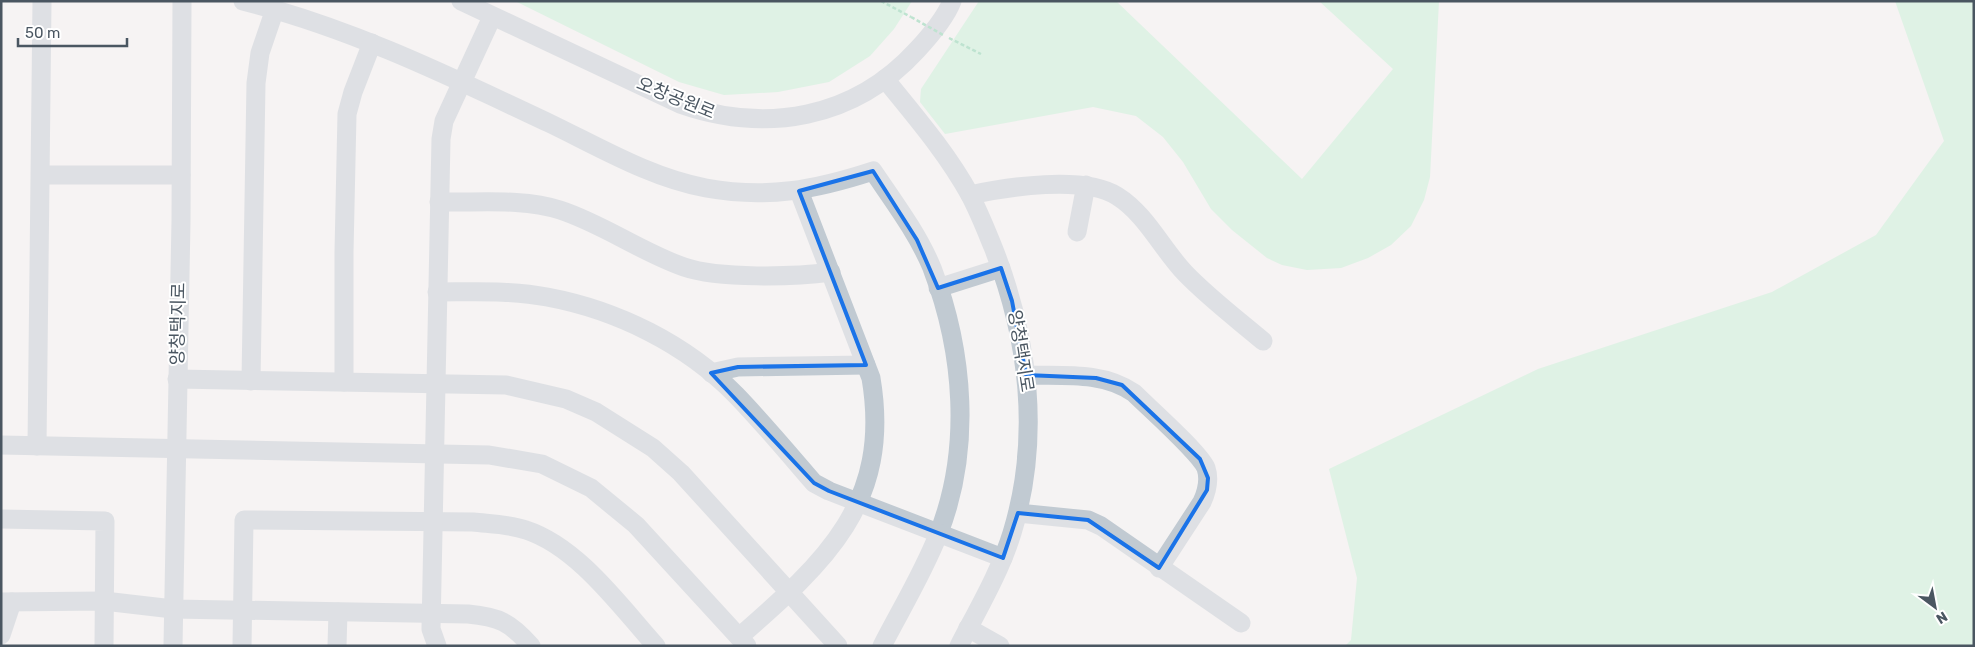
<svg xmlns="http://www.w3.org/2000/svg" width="1975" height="647" viewBox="0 0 1975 647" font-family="Rubik,'Noto Sans KR',sans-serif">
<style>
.green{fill:#c3f1d5}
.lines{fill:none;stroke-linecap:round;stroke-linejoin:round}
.path{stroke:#7ad0a6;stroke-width:2.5;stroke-dasharray:4 2.5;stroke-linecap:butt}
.minor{stroke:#c1cad2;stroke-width:19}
.path-bridge{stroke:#7ad0a6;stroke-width:2.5;stroke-dasharray:4 2.5;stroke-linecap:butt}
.marked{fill:none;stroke:#1a73e8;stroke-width:4;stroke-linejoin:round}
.labels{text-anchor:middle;stroke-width:4;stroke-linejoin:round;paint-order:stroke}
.street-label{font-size:18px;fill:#4a5661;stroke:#fff}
</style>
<rect width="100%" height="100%" fill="#f5f3f3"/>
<!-- green -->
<g class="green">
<polygon points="515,1 912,1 894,29 870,56 829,82 778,92 724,95 679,82"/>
<polygon points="979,1 1116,1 1302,179 1393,69 1319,1 1439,1 1430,177 1424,200 1411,226 1391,245 1368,258 1341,268 1307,270 1282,265 1267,258 1232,230 1211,209 1183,162 1163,137 1136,116 1093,107 945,134 920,102 921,89"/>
<polygon points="1895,1 1974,1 1974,646 1345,646 1351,640 1357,578 1329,469 1538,369 1772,292 1876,235 1944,141"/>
</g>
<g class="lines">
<!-- path -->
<g class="path">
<polyline points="881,1 911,17"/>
<polyline points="949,38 981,54"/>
</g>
<!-- minor -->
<g class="minor">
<path d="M243,1C351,28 449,76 549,123C599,147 651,178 706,188C767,199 815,190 873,171C894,202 918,234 932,268C964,352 972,450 938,535C923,573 901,609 882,646"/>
<path d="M461,1L680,104C766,134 854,119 917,50C930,36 945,19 952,1"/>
<path d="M885,79C915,116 947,153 970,195C979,212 986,230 993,247C1029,338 1041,438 1012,533C1000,572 978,609 959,646"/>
<polyline points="41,175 181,175"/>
<path d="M970,195C1007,187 1084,175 1117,196C1146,214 1162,249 1185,273C1209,298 1237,319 1263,341"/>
<path d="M439,202C479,203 522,198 560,210C603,224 641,252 684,267C719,279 794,277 831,272"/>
<polyline points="1077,232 1086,185"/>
<polyline points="938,288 1001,268"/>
<path d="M437,292C473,292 512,290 547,297C617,310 686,344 736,395C763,423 788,453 814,483L829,491L1003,558"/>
<polyline points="711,373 738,367 866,365"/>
<path d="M1026,375C1062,376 1103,371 1134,393C1149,408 1199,452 1206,468C1210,480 1207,491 1202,502L1159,568"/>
<polyline points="177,379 506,385 566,399 596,412 653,448 681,473 838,646"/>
<polyline points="251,381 256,83 260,53 275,9"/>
<polyline points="344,382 344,252 347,114 353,92 372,43"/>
<polyline points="1,445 489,455 542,464 591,488 636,525 747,646"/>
<polyline points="37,446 42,1"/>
<polyline points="1018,513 1088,520 1101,526 1241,623"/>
<polyline points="1,519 105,521 104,646"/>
<path d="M1,602L104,601L173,609L468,614C499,617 510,622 531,646"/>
<polyline points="968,628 1000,646"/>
<polyline points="1,635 12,602"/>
<path d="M739,637C825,562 892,503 871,378L799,191"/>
<polyline points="173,646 181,221 182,1"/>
<path d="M242,646L244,520L473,522C491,524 509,524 526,530C578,547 620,606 656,646"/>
<polyline points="337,646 338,612"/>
<polyline points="437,646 431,629 441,139 444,121 492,17"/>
</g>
<!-- path-bridge -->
<polyline class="path-bridge" points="911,17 945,36"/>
</g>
<!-- marked area -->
<path d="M0 0H1975V647H0ZM873,171L917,240L938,288L1001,268L1012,301L1026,375L1096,378L1122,385L1200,459L1208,478L1207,490L1159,568L1088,520L1018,513L1003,558L829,491L814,483L711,373L738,367L866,365L799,191Z" fill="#f5f3f3" fill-opacity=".55" fill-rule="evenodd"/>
<path class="marked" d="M873,171L917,240L938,288L1001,268L1012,301L1026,375L1096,378L1122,385L1200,459L1208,478L1207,490L1159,568L1088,520L1018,513L1003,558L829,491L814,483L711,373L738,367L866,365L799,191Z"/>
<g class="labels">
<!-- street labels -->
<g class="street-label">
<text transform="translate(676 98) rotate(22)" y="6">오창공원로</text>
<text transform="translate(178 324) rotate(-89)" y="6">양청택지로</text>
<text transform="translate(1021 351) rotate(81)" y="6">양청택지로</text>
</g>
</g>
<!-- border -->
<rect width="1975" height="647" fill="none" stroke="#4a5661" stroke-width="5"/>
<!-- north arrow -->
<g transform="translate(1935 607) rotate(148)" stroke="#ffffff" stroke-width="4" paint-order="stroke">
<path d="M0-4L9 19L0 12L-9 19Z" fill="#4a5661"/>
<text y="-8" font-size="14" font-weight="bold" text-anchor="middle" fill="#4a5661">N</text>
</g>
<!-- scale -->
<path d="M18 38v8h109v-8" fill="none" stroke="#4a5661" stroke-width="2.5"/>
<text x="25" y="38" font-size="15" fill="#4a5661" stroke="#ffffff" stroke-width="4" paint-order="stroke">50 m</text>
</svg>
